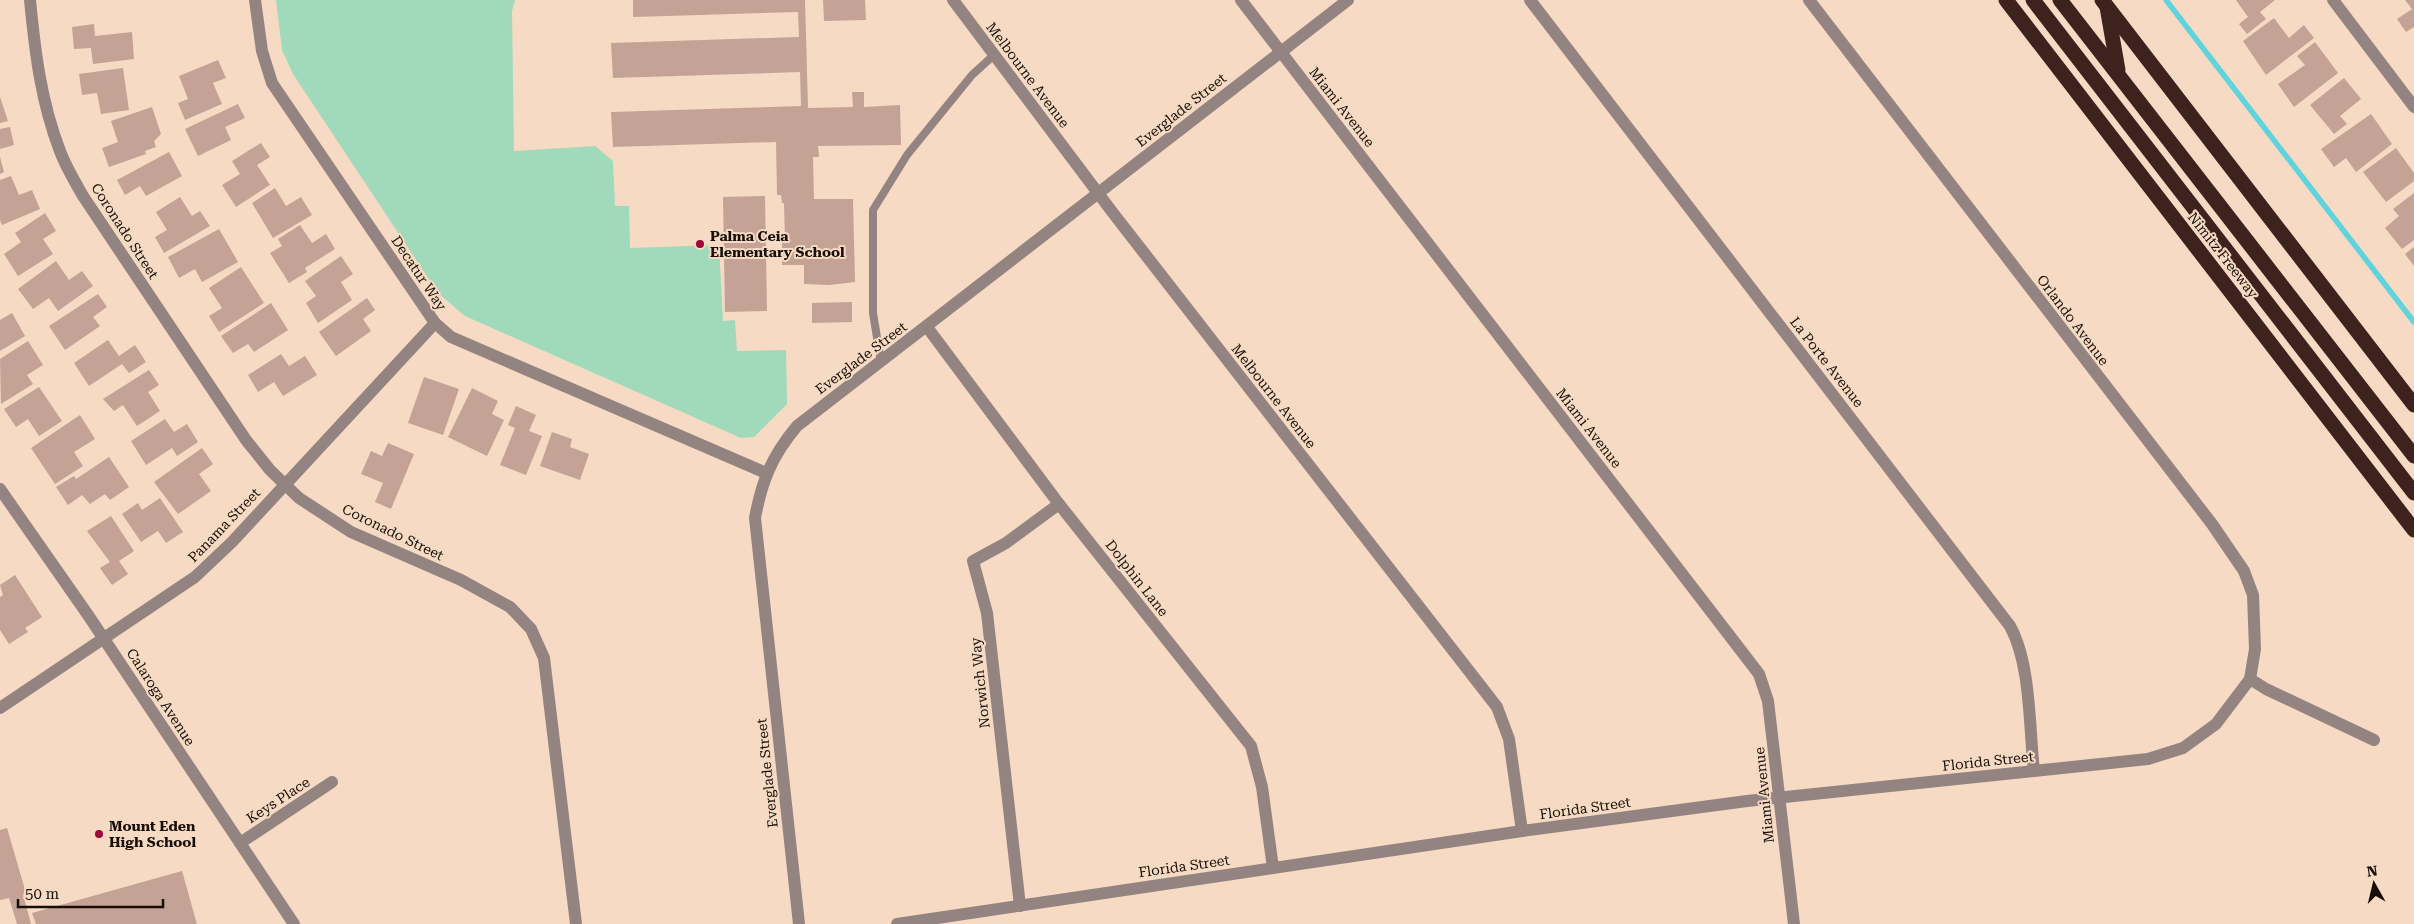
<svg xmlns="http://www.w3.org/2000/svg" width="2414" height="924" viewBox="0 0 2414 924" font-family="'Roboto Serif',serif">
<style>
.grass{fill:#a0dabb}
.lines{fill:none;stroke-linecap:round;stroke-linejoin:round}
.stream{stroke:#5fd4dc;stroke-width:5.5}
.building{fill:#c4a295}
.service{stroke:#948481;stroke-width:8}
.minor{stroke:#948481;stroke-width:12}
.tertiary{stroke:#948481;stroke-width:12}
.motorway{stroke:#3e221d;stroke-width:15}
.poi-dot{fill:#a1033d;stroke:#f6dac3;stroke-width:2}
.labels{text-anchor:middle;stroke-width:4;stroke-linejoin:round;paint-order:stroke}
.street-label{font-size:14px;fill:#170e06;stroke:#f6dac3}
.poi-label{font-size:14px;font-weight:bold;fill:#170e06;stroke:#f6dac3;text-anchor:start}
</style>
<rect width="100%" height="100%" fill="#f6dac3"/>
<!-- grass -->
<polygon class="grass" points="276,0 515,0 512,11 514,151 595,146 613,161 615,206 629,206 630,248 719,245 723,321 735,320 737,351 786,350 787,404 754,437 741,438 465,316 438,293 293,74 282,50"/>
<g class="lines">
<!-- stream -->
<polyline class="stream" points="2166,0 2414,322"/>
</g>
<!-- building -->
<g class="building">
<polygon points="633,0 805,0 808,108 853,107 852,92 864,92 864,107 900,105 901,145 818,146 819,157 813,157 814,199 853,199 855,282 829,285 804,284 804,265 782,265 782,240 785,240 784,203 782,203 781,195 777,195 776,142 613,147 611,112 801,106 800,72 613,78 611,43 799,37 798,12 633,17"/>
<polygon points="823,0 865,0 866,20 824,21"/>
<polygon points="2236,0 2275,0 2260,12 2266,19 2247,34 2239,24 2248,17"/>
<polygon points="2405,0 2414,0 2414,27 2406,32 2397,19 2412,9"/>
<polygon points="2274,18 2289,38 2304,25 2314,38 2266,75 2243,41"/>
<polygon points="94,24 95,36 132,32 134,59 93,64 91,48 74,49 72,27"/>
<polygon points="2315,42 2338,73 2294,107 2278,84 2305,65 2297,56"/>
<polygon points="218,60 226,78 213,83 222,104 185,120 178,103 188,99 179,76"/>
<polygon points="123,68 129,110 101,114 97,93 82,95 79,74"/>
<polygon points="2344,78 2361,99 2340,116 2347,124 2334,134 2310,105"/>
<polygon points="0,97 8,121 0,123"/>
<polygon points="238,104 245,118 225,127 231,140 198,156 185,129"/>
<polygon points="152,107 161,134 154,141 156,147 145,151 146,154 109,167 102,148 118,142 111,121"/>
<polygon points="2371,114 2392,144 2356,172 2346,158 2334,167 2321,149"/>
<polygon points="10,127 14,145 0,149 0,129"/>
<polygon points="261,143 270,157 257,165 270,185 236,207 222,185 240,174 232,161"/>
<polygon points="2396,148 2414,173 2414,181 2386,202 2363,172"/>
<polygon points="169,152 182,176 146,196 140,186 125,195 117,180"/>
<polygon points="0,157 4,172 0,174"/>
<polygon points="11,176 19,195 32,190 40,209 2,225 0,220 0,180"/>
<polygon points="275,188 286,206 301,197 312,215 273,238 252,203"/>
<polygon points="2414,193 2414,240 2402,249 2385,228 2399,216 2393,209"/>
<polygon points="765,196 767,311 725,312 723,197"/>
<polygon points="180,197 192,216 200,211 210,226 164,253 155,237 167,230 156,212"/>
<polygon points="45,213 56,231 43,239 53,254 18,276 4,254 21,242 15,233"/>
<polygon points="300,225 312,243 326,234 335,249 305,268 307,272 289,283 270,253 282,246 278,239"/>
<polygon points="219,229 238,262 202,282 195,269 179,278 168,257"/>
<polygon points="2414,247 2414,266 2405,254"/>
<polygon points="341,256 353,274 341,282 352,300 318,323 306,303 316,296 305,281"/>
<polygon points="56,261 69,280 82,271 93,286 58,311 49,298 33,309 18,289"/>
<polygon points="241,267 264,303 219,332 209,316 222,308 209,288"/>
<polygon points="98,294 107,307 93,317 100,326 65,350 49,326"/>
<polygon points="367,298 375,310 363,319 371,331 336,356 319,332"/>
<polygon points="852,302 852,322 812,323 812,303"/>
<polygon points="271,303 288,330 254,352 248,344 233,353 221,336"/>
<polygon points="12,313 25,336 0,351 0,320"/>
<polygon points="108,340 119,356 135,345 146,362 129,373 122,364 89,386 74,363"/>
<polygon points="28,341 43,365 27,375 33,384 1,404 0,359"/>
<polygon points="281,354 289,366 305,356 317,375 283,396 274,382 258,392 248,375"/>
<polygon points="149,370 159,385 148,392 160,411 137,426 123,405 114,411 103,399"/>
<polygon points="424,377 459,389 443,435 408,423"/>
<polygon points="39,387 62,421 39,436 28,419 16,427 4,409"/>
<polygon points="472,388 498,401 492,414 504,420 487,456 448,437"/>
<polygon points="516,406 536,415 529,431 542,436 526,475 500,465 515,428 508,425"/>
<polygon points="80,415 95,439 74,452 83,466 55,484 31,448"/>
<polygon points="165,419 174,432 187,424 198,442 177,456 172,448 146,465 131,441"/>
<polygon points="552,432 572,439 570,447 589,454 580,480 540,466"/>
<polygon points="388,443 414,454 391,509 375,502 383,483 361,474 371,451 382,456"/>
<polygon points="202,448 213,464 199,474 211,491 178,514 154,482"/>
<polygon points="109,457 129,487 110,500 105,494 90,504 82,495 68,505 56,487 74,476 76,479"/>
<polygon points="160,498 183,532 166,543 158,531 141,542 122,514 138,503 142,510"/>
<polygon points="111,516 134,551 119,561 128,574 112,585 100,568 110,562 87,531"/>
<polygon points="15,575 42,617 25,628 28,632 9,644 0,630 0,597 3,595 0,585"/>
<polygon points="7,828 26,893 23,894 31,924 17,924 9,898 0,900 0,830"/>
<polygon points="182,871 197,924 36,924 32,913"/>
</g>
<g class="lines">
<!-- service -->
<polyline class="service" points="881,362 873,313 873,210 907,155 972,75 994,55"/>
<!-- minor -->
<g class="minor">
<path d="M30,0C35,52 41,102 60,151C66,167 75,182 83,196L246,440L270,470L299,498L351,532L461,580L510,607L531,629L544,658L576,924"/>
<polyline points="255,0 262,51 272,83 435,323 451,337 766,473"/>
<polyline points="953,0 1113,213 1497,707 1509,739 1522,831"/>
<path d="M1530,0L2010,626C2031,664 2029,727 2034,771"/>
<polyline points="2333,0 2414,107"/>
<polyline points="927,327 1059,504 1251,746 1262,787 1273,868"/>
<polyline points="2250,679 2266,689 2374,740"/>
<polyline points="0,708 195,577 232,542 435,323"/>
<polyline points="240,843 332,782"/>
<polyline points="1020,906 987,613 973,561 1006,543 1059,504"/>
<path d="M799,924L755,518C762,480 772,456 797,426L1348,0"/>
<polyline points="897,924 1522,831 1747,801 2148,759 2183,748 2216,724 2250,679 2255,649 2253,595 2244,571 2212,524 1809,0"/>
</g>
<!-- tertiary -->
<g class="tertiary">
<polyline points="1241,0 1759,674 1768,701 1794,924"/>
<polyline points="0,489 88,615 294,924"/>
</g>
<!-- motorway -->
<g class="motorway">
<polyline points="2006,0 2414,530"/>
<polyline points="2033,0 2414,493"/>
<polyline points="2060,0 2414,456"/>
<polyline points="2102,0 2414,405"/>
<polyline points="2107,7 2118,70"/>
</g>
</g>
<!-- markers -->
<g class="poi-dot">
<circle cx="700" cy="244" r="5"/>
<circle cx="99" cy="834" r="5"/>
</g>
<g class="labels">
<!-- street labels -->
<g class="street-label">
<text transform="translate(1028 75) rotate(53)" y="5">Melbourne Avenue</text>
<text transform="translate(1342 107) rotate(52)" y="5">Miami Avenue</text>
<text transform="translate(1181 110) rotate(-38)" y="5">Everglade Street</text>
<text transform="translate(125 231) rotate(57)" y="5">Coronado Street</text>
<text transform="translate(2223 255) rotate(52)" y="5">Nimitz Freeway</text>
<text transform="translate(419 273) rotate(56)" y="5">Decatur Way</text>
<text transform="translate(2073 320) rotate(53)" y="5">Orlando Avenue</text>
<text transform="translate(861 358) rotate(-37)" y="5">Everglade Street</text>
<text transform="translate(1827 362) rotate(52)" y="5">La Porte Avenue</text>
<text transform="translate(1274 396) rotate(52)" y="5">Melbourne Avenue</text>
<text transform="translate(1589 428) rotate(52)" y="5">Miami Avenue</text>
<text transform="translate(224 525) rotate(-46)" y="5">Panama Street</text>
<text transform="translate(393 532) rotate(26)" y="5">Coronado Street</text>
<text transform="translate(1137 578) rotate(52)" y="5">Dolphin Lane</text>
<text transform="translate(980 683) rotate(-96)" y="5">Norwich Way</text>
<text transform="translate(161 697) rotate(57)" y="5">Calaroga Avenue</text>
<text transform="translate(1988 761) rotate(-6)" y="5">Florida Street</text>
<text transform="translate(767 773) rotate(-96)" y="5">Everglade Street</text>
<text transform="translate(1764 795) rotate(-96)" y="5">Miami Avenue</text>
<text transform="translate(278 800) rotate(-33)" y="5">Keys Place</text>
<text transform="translate(1585 808) rotate(-8)" y="5">Florida Street</text>
<text transform="translate(1184 866) rotate(-8)" y="5">Florida Street</text>
</g>
<!-- poi labels -->
<g class="poi-label">
<text x="710" y="241">Palma Ceia<tspan x="710" dy="16">Elementary School</tspan></text>
<text x="109" y="831">Mount Eden<tspan x="109" dy="16">High School</tspan></text>
</g>
</g>
<!-- north arrow -->
<g transform="translate(2374 884) rotate(352)" stroke="#f6dac3" stroke-width="4" paint-order="stroke">
<path d="M0-4L9 19L0 12L-9 19Z" fill="#170e06"/>
<text y="-8" font-size="14" font-weight="bold" text-anchor="middle" fill="#170e06">N</text>
</g>
<!-- scale -->
<path d="M18 899v8h145v-8" fill="none" stroke="#170e06" stroke-width="2.5"/>
<text x="25" y="899" font-size="15" fill="#170e06" stroke="#f6dac3" stroke-width="4" paint-order="stroke">50 m</text>
</svg>
